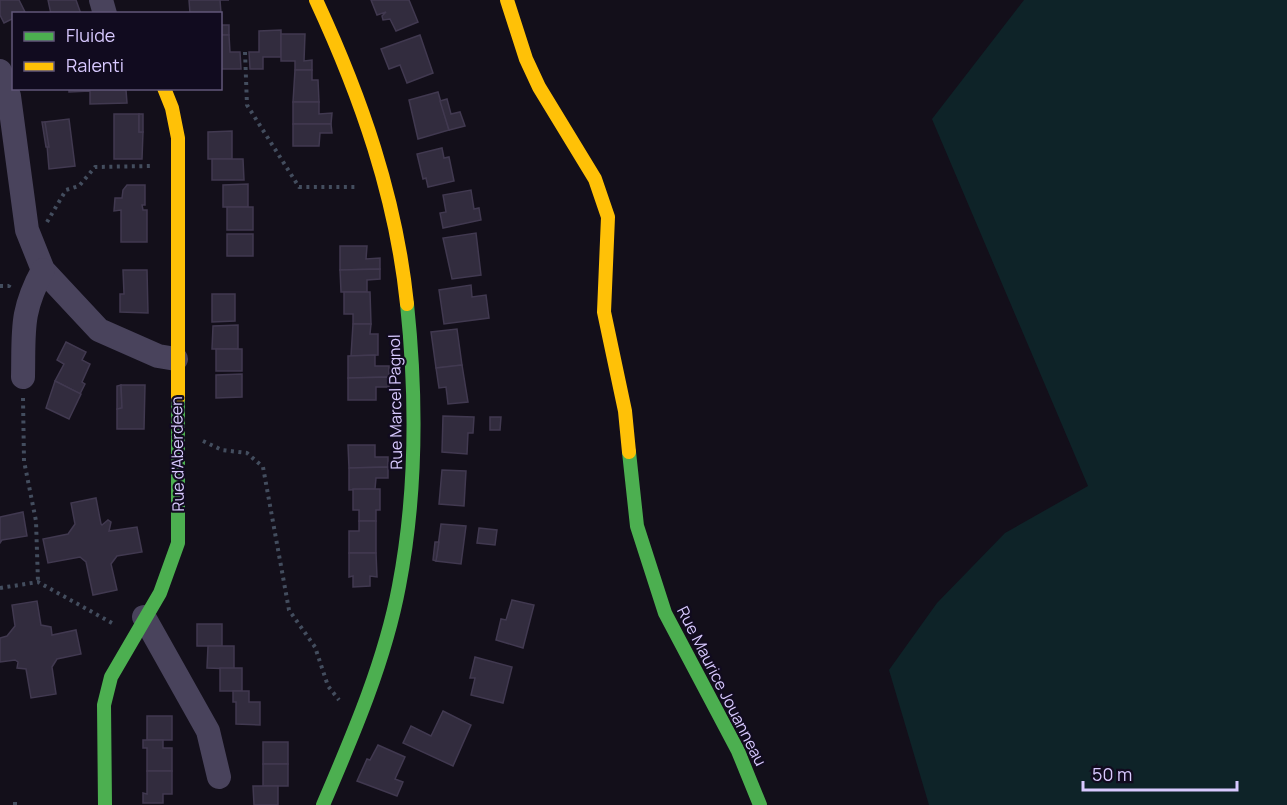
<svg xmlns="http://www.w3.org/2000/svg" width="1287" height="805" viewBox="0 0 1287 805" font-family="Manrope,sans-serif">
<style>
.green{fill:#0e2328}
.building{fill:#322c3e;stroke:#413950;stroke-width:1.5}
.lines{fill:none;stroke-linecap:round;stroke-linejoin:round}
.path{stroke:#434d5e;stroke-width:4;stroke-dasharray:3 4.5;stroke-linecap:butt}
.street{stroke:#49435c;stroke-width:24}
.fast{stroke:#4caf50;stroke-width:14}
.slow{stroke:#ffc107;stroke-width:14}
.labels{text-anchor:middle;stroke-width:4.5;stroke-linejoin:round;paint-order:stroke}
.street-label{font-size:16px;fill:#d8c9ff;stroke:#110b1f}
</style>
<rect width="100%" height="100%" fill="#130f1a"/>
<!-- green -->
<polygon class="green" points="1024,0 1287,0 1287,805 929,805 889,670 937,603 1005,533 1088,486 932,119"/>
<!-- building -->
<g class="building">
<polygon points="0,0 19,0 25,12 14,14 14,18 4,23 0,15"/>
<polygon points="48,0 76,0 81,14 51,14"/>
<polygon points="189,0 229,0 220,0 221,13 190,13"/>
<polygon points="371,0 409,0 418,22 396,31 390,19 383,20 382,16 386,12 377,15"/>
<rect x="220" y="25" width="9" height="10"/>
<polygon points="281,30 281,57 263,57 263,69 250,69 249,52 259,52 259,31"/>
<polygon points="281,34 305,34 304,61 312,60 312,70 295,70 295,61 281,61"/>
<polygon points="220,35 229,35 230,52 240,52 241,69 220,69"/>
<polygon points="420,35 433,73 407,83 400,65 389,69 381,49"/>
<polygon points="295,70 312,70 312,80 318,80 319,102 293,102"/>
<polygon points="69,88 126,90 127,103 90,104 90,91 69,92"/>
<polygon points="438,92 449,130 418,139 409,100"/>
<polygon points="447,99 451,114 460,112 465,126 449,130 440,101"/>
<polygon points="293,102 319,102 319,114 332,113 331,124 293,124"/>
<polygon points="114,114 139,114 139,132 143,132 142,159 114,159"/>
<rect x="139" y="114" width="4" height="18"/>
<polygon points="69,119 75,166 49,169 45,122"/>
<polygon points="42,122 45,122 49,147 46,147"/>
<polygon points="293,124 331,124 332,133 320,133 319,146 293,146"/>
<polygon points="232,131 232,159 208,159 208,132"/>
<polygon points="442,148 444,158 449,157 454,181 428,187 426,178 423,179 417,154"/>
<polygon points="212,159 243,159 244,180 212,180"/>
<polygon points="248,184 248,207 223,207 223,185"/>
<polygon points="127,185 145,185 145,205 142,205 143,210 147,210 147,242 121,242 121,210 114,211 115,198 122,198 123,190"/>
<polygon points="471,190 474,209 479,208 481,220 443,228 440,213 446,212 443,195"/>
<rect x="227" y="207" width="26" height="23"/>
<polygon points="476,233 481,275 452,279 443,238"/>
<rect x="227" y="234" width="26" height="22"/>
<polygon points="340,246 367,246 366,259 380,258 380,269 340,270"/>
<polygon points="380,269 380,279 367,280 367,292 341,292 340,270"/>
<polygon points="123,270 147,270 148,313 120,312 120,294 124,294"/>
<polygon points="471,285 472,297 486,295 489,318 444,324 439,290"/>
<polygon points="344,292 370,292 371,324 353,324 353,314 344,314"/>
<polygon points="212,294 235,294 235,321 212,322"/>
<polygon points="353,324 371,324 370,334 378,334 378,355 351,356"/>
<polygon points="238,325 238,349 212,349 213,326"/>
<polygon points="457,329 462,365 436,368 431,332"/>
<polygon points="66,342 86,352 82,360 90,364 82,382 85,384 80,394 55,381 64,364 57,360"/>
<rect x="216" y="349" width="26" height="22"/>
<polygon points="375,355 375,366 389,366 389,377 348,378 348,356"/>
<polygon points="462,365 468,402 448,404 446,387 439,388 436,368"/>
<polygon points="242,374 242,397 216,398 216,375"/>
<polygon points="389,377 389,387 376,387 376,400 348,400 348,378"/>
<polygon points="55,381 81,394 69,419 46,408"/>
<polygon points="121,385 122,408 117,409 117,386"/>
<polygon points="121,385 145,385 144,429 117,429 117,409 122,408"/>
<polygon points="443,416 474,417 473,433 468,433 467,454 442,452"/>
<polygon points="490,417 501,417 500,430 490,430"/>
<polygon points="348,445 375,445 375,457 388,457 388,467 349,468"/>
<polygon points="388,467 388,478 376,478 375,489 349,490 349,468"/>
<polygon points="442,470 466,471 464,506 439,504"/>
<polygon points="353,489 380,489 380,510 376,510 376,521 359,521 359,510 353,510"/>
<polygon points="96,498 101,524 102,525 108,520 111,522 109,531 137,527 142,552 117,556 111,564 117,590 93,595 86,562 80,557 48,563 43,539 68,534 75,524 71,503"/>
<polygon points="23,512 27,536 2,540 0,543 0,517"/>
<polygon points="359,521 376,521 376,553 349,553 349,531 359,531"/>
<polygon points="441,524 466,526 461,564 436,561"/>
<polygon points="479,528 497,530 495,545 477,543"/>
<polygon points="435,542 439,542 436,561 433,560"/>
<polygon points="349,553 376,553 377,577 370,576 370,586 353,587 353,576 349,577"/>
<polygon points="512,600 534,605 523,648 496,640 501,619 506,620"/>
<polygon points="37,601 41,625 51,627 52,635 76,630 81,654 57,659 52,667 56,694 31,698 26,669 17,668 18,662 15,660 0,662 0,638 7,636 15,626 12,605"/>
<rect x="197" y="624" width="25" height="22"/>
<polygon points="208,646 234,646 234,669 207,668"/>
<polygon points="475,657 512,667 503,703 471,695 475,678 470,678"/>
<rect x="220" y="668" width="22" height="23"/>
<polygon points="233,691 249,691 249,702 260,702 260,725 236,724 236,702 233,702"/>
<polygon points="443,711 471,725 453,766 403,743 411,726 431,736"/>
<rect x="147" y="716" width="25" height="24"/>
<polygon points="143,740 163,740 163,748 172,748 172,771 147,771 147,748 143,748"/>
<rect x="263" y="742" width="25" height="22"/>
<polygon points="378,745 405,757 395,779 403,782 397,796 357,781 367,759 370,760"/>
<rect x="263" y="764" width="25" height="22"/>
<polygon points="147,771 172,771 172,794 163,794 163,803 143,803 143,793 147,794"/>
<polygon points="253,786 278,786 278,805 254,805"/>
</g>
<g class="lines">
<!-- path -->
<g class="path">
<polyline points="245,52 247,105 299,187 358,187"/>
<polyline points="47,222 66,190 79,186 95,167 153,166"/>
<polyline points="0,286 9,286 11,282"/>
<polyline points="23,398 24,461 36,521 38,582"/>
<polyline points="203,441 222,450 247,453 263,467 289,610 315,647 328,686 339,700"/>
<polyline points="0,588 38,582 112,623"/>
<polyline points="15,802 15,805"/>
</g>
<!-- street -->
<g class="street">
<polyline points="101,0 105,14"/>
<polyline points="0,71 9,96 27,230 43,270 99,330 158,356 176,359"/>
<path d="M23,377C24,331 20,312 43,270"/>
<polyline points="144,617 208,731 219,777"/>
</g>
<!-- fast -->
<g class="fast">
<polyline points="629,452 637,526 665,613 738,751 760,805"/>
<polyline points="105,805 104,705 111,677 160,593 178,543 178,398"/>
<path d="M323,805C353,735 385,661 399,586C417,492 417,399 407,304"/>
</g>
<!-- slow -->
<g class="slow">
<path d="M316,0C361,97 396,197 407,304"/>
<polyline points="507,0 526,59 539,87 595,179 608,217 604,312 625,411 629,452"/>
<polyline points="164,88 172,108 178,138 178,398"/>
</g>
</g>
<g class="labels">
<!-- street labels -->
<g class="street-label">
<text transform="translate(395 402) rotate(-91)" y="6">Rue Marcel Pagnol</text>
<text transform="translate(177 454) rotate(-91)" y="6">Rue d'Aberdeen</text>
<text transform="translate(722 686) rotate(63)" y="6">Rue Maurice Jouanneau</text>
</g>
</g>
<!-- legend -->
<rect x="12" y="12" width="210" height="78" fill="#110b1f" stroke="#615779" stroke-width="1.5"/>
<rect x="24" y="32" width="30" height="9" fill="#4caf50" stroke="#615779" stroke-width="1.5"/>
<text x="66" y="42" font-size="18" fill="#d8c9ff">Fluide</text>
<rect x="24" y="62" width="30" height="9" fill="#ffc107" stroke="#615779" stroke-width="1.5"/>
<text x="66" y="72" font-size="18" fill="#d8c9ff">Ralenti</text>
<!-- scale -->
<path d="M1083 781v9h154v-9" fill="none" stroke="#d8c9ff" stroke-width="3"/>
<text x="1092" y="781" font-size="18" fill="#d8c9ff" stroke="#110b1f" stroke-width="4.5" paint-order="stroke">50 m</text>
</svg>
